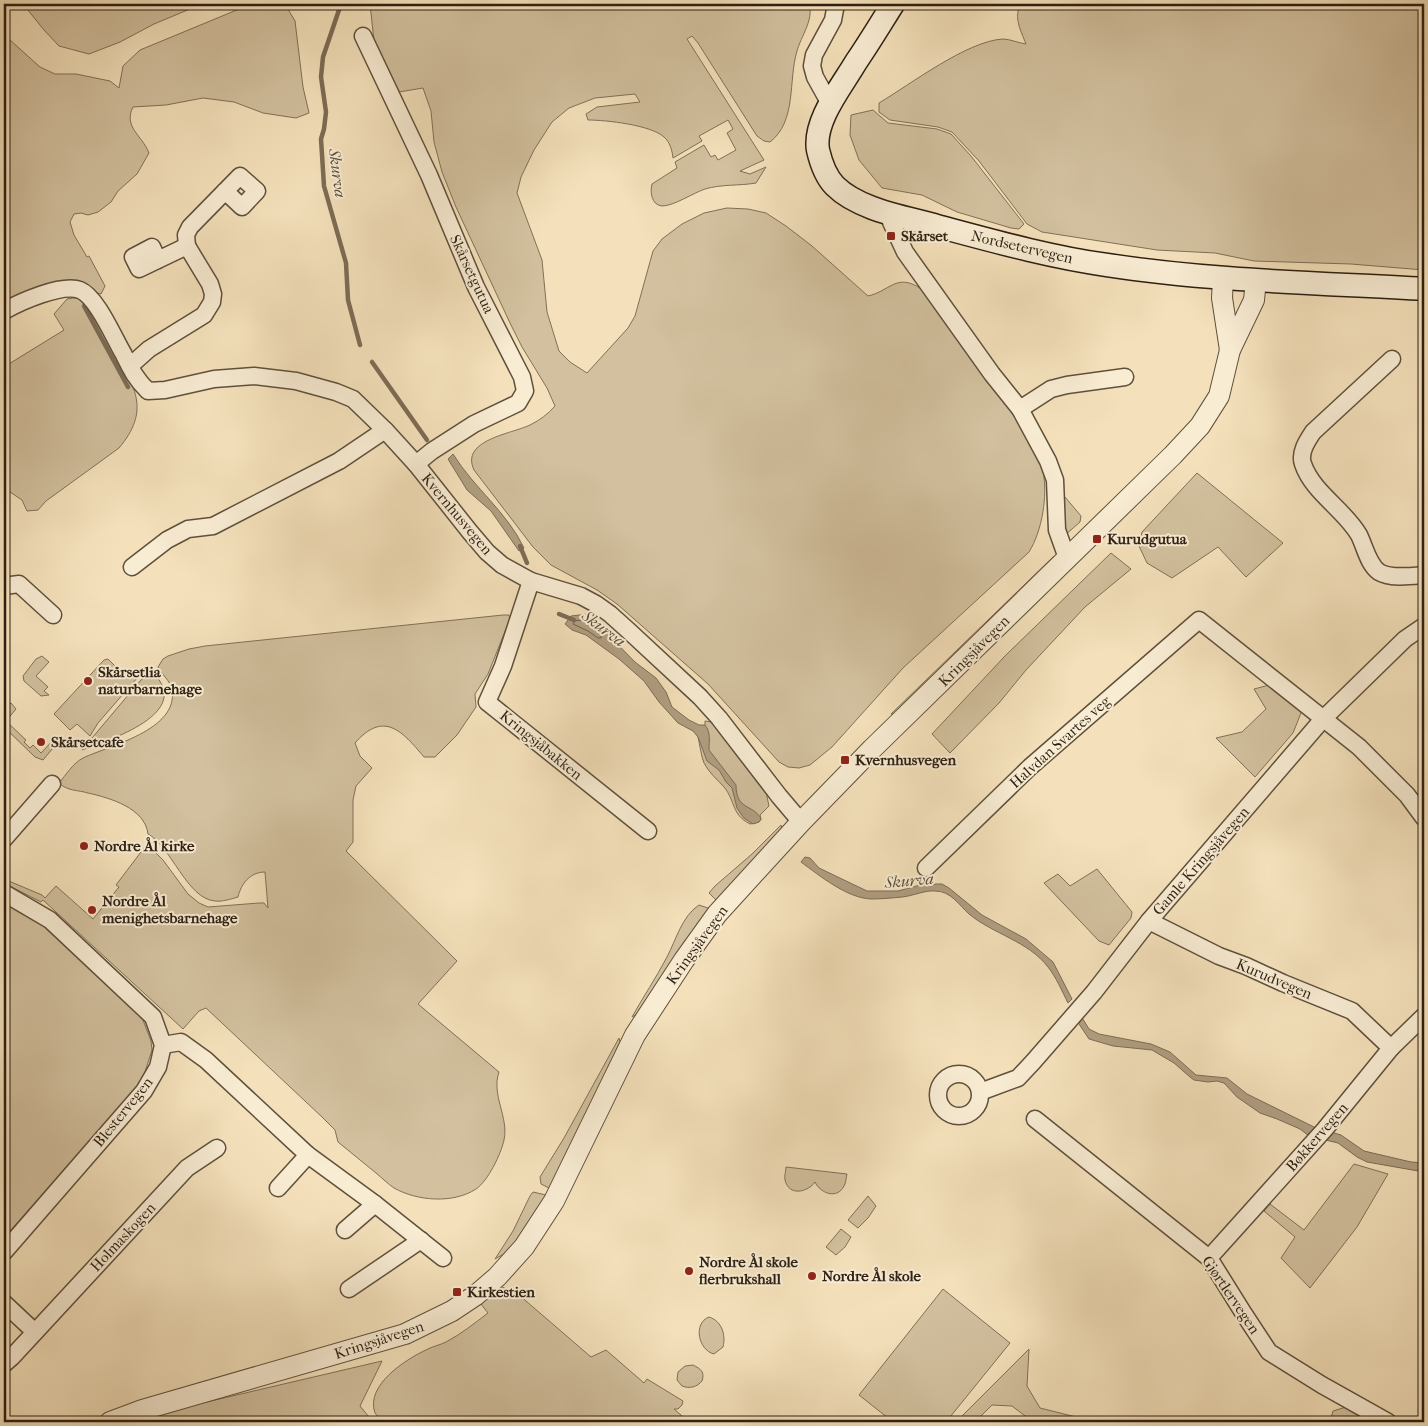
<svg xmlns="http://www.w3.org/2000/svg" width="1428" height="1426" viewBox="0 0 1428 1426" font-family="'IM FELL French Canon',serif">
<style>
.green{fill:#d2c09e;stroke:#807058}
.water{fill:#b09f82;stroke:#7c6c55}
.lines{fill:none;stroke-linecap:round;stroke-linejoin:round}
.shore{stroke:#6e5f4a;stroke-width:1}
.stream{stroke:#7c6c55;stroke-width:4.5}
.minor-casing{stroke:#5f503c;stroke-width:19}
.tertiary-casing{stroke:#5f503c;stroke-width:22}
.secondary-casing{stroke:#2d1f12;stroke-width:25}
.minor{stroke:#f8ecd3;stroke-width:16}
.tertiary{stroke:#f8ecd3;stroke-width:20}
.secondary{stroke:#f8ecd3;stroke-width:22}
.poi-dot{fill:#8f2418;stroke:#f8ecd3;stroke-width:2}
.labels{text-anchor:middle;stroke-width:4;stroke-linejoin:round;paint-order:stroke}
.poi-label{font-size:15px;font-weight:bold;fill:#2d1f12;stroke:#f8ecd3;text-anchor:start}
.street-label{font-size:15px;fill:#2d1f12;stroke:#f8ecd3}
.water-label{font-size:16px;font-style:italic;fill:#5b4c39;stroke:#f8ecd3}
</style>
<rect width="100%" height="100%" fill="#f4e1bb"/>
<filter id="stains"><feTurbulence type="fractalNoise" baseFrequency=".004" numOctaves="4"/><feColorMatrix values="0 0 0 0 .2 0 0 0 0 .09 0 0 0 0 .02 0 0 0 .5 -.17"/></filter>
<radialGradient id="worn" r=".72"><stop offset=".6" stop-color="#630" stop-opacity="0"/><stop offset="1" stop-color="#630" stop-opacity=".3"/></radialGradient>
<!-- green -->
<g class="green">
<polygon points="23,4 202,4 154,24 120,42 89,54 59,46 44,30"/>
<path d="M259,4H278L286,6L295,21L303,87L309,113L296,118L263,113L234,102L203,98L166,105L133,107C123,127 142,135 149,153L137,174L118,191L111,202L98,212L88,215L81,213L74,214L70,222L74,235L87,257L89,256L105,286L101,294L93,292L4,304V31L10,40L40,67L55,74H76L110,81L119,88L123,66L140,50L244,7Z"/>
<path d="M370,4H809C814,20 801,36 797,51C788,81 797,121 770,142L764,141L757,136L698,43L692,36L687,39L764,160L740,171L750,174L766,167L756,183C739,186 722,184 705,189C693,193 674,206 662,206C651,205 650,191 652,184L677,168L675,162L704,145L711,157L715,155L718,160L736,150L727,133L733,129L728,120L699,136L702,141L673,158C672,150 670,142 664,137C651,125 606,120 588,120L586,114L597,107L640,102L635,94L595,98L569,108L552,122L534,150L521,177L517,193L542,260L547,312L559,351L570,362L587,373L628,328L635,316L653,251L662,239L682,224L704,213L727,208L748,209L766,213L786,226L812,246L868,296C890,291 896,273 920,288C943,316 966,346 988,376C1008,404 1036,435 1043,471C1048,496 1042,531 1029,552L903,668L832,747L810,765L799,768L788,767L779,762L708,684L617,604L597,590L551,565L533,547L474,470C460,440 511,434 530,425C540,420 548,414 555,406L547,388L522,347L510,323L456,207L442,172L434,142L431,111L423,88L399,92L374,41Z"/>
<path d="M1021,4H1424V270L1351,264L1254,261L1215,253L1157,250L1042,232L1027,224L979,161L952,132L938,127L890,120L879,112V103C911,84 967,41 1003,39C1010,39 1018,43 1026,44C1021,31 1013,17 1021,4Z"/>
<polygon points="873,110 888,123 937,129 951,134 971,156 1024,224 1019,229 1011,228 957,212 922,195 882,188 859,160 850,135 851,115"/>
<path d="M73,298H81L87,301C96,318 106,335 115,352C136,389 150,411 119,448L46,501L38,510L27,511L22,500L4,488V367L64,330L54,314L67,299Z"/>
<polygon points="1197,473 1283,543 1246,577 1218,547 1172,578 1147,563 1139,546 1142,532"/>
<polygon points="1065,497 1081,516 1080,522 1064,536 1061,498"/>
<polygon points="1111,553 1131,569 1085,607 1026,670 999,703 950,753 932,734 1005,656"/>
<polygon points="1054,556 1053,560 900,713 891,714"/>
<path d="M503,615H509L510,619L488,674L475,694L476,707L457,735L435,757H424C402,731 384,710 355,743L360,756L372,768L356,786L353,800V842L346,851L457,961L418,1004L499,1072C491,1095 509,1117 504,1140C501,1154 488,1181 476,1189C453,1204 417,1201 394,1188C388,1184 382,1178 376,1173C363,1163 351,1152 338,1142L335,1130L322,1117L206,1008L199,1011L183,1029L43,900L41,902L4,883V879L42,895L45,898L56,886L93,919L119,887L116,885L147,844L163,860L188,894L199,903L208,907L259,903H264L268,908L265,872C250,872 241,884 238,897C231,899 222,902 215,901C187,899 171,846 148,834C145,808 110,798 88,793C78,790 67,791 59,783C66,775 73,763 83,758C108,746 179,730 172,690C170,680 162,675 158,667L163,659L168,656L189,649L205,646Z"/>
<polygon points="42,656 49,662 36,676 48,687 44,691 49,695 41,696 24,681 23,676 36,659"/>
<polygon points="108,659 120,671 134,673 138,677 98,723 90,736 77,724 70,730 54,714 104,660"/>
<path d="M150,672H152C196,713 109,740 82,750L85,744L92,738L140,681Z"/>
<polygon points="1273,684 1303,708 1293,733 1255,777 1216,738 1242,732 1266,709 1254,689"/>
<polygon points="11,703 16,709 6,721 26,740 24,742 30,748 33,745 41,753 56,737 53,748 43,760 35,757 4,727 4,717 6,714 5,709"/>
<path d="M705,721L712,722L766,792L769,806L760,815L761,819L759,822L750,824C731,814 736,802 724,787C717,779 709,773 704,763C701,756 700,745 698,737L705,725Z"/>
<polygon points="781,825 782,828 717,901 709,893 715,886 752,854"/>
<polygon points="1097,869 1132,912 1131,918 1109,945 1099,941 1044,883 1058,874 1070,886"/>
<polygon points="4,902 41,924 61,940 137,1012 143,1020 151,1041 152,1050 144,1075 137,1087 4,1238"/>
<path d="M699,905L711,909L640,1012L632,1017C643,997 656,978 667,957C676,940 682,916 699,905Z"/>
<polygon points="619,1038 620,1042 560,1168 549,1188 541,1184 540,1177 564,1138"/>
<polygon points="1354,1164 1388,1174 1357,1227 1310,1288 1281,1258 1295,1237 1264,1211 1270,1204 1304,1230"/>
<path d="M786,1167L847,1174C846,1178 846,1183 844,1186C837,1200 820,1193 815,1182C808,1192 789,1197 785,1180C784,1176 786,1171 786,1167Z"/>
<polygon points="533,1192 546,1195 509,1251 495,1259 513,1231 530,1196"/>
<polygon points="868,1196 876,1206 868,1218 858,1228 848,1220"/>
<polygon points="841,1229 851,1237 845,1247 836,1255 826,1247"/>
<path d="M500,1286L519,1295L591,1357L606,1350L644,1383L647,1379L683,1401L682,1405L678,1409H674L689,1422H382C380,1419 377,1416 375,1413C365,1385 406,1359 428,1349C434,1346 440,1345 446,1342C461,1334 475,1323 488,1313L481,1304Z"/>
<polygon points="943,1289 1010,1343 946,1422 893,1422 859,1395"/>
<path d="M709,1317C722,1321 726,1335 723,1347L714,1354C698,1350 693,1323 709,1317Z"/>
<polygon points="1029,1349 1027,1386 1040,1408 1096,1422 1033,1422 1012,1406 992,1405 975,1422 956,1422"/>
<polygon points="382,1361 360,1406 373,1422 160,1422 151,1415"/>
<path d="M693,1365C701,1369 705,1372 702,1381C697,1387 690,1389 682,1386L677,1380L678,1372L685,1366Z"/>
<polygon points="1346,1407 1374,1422 1330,1422 1333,1411"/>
</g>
<!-- water -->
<g class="water">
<path d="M453,454C474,488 507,512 524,548L519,551L491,511L467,490L448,459Z"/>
<path d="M588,614L635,662L656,678L666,692L672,707L689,720L699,725H705C711,732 709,741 709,750L736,785C736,811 754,804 761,819L759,822L753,824L744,818L737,808L732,788L726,782L719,770L707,761L698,737L693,731L678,723L659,702L644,681L619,659L586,635L572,630L565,624L571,616Z"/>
<path d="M805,857L810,858L819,868L867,891H898L924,884H942L949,888L982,915L1026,939L1053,962L1072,999L1068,1003C1062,991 1056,977 1048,967C1028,941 993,934 969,914C959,905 951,891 935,891C925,890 913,896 902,897C892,898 881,899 871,899C847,898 820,876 801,862Z"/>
<polygon points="1081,1016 1089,1029 1099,1034 1151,1044 1170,1052 1196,1075 1227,1078 1247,1094 1314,1127 1341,1135 1364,1151 1411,1162 1424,1163 1424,1172 1367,1162 1357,1157 1338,1143 1309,1136 1300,1129 1277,1119 1260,1113 1237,1097 1224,1083 1217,1081 1208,1082 1194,1080 1190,1077 1174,1063 1152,1050 1113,1046 1089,1039 1077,1021"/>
</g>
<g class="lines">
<!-- shore -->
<polygon class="shore" points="587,620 601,634 601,638 598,638 588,631 573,624 575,621"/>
<!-- stream -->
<g class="stream">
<polyline points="341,4 323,57 321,77 326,112 324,129 321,139 324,186 346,263 348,300 360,345"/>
<polyline points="84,306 128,387"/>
<polyline points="372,362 427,440"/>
<polyline points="520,546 527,563"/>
<polyline points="559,614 574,620"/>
</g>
<defs>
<g id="minor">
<polyline points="363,36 429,175 476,287 522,377 525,391 518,403 474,424 432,451 416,464"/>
<polyline points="830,104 815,77 812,66 814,55 833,20 836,4"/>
<polyline points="889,213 891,222 905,252 992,374 1020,409 1048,461 1055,480 1057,530 1067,558"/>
<polyline points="187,246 186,235 190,227 240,176 257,191 242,207 225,191"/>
<path d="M4,311C20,302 62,283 80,290C97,297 114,338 123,353C131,369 135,378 148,391L165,390L214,379L254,376L296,381L336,392L353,399L385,430L416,464L470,532L487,552L502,565L531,581L581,596L596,604L610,614L630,632L700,697L719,718L779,796L801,822"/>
<path d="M1392,359L1313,432C1307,441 1299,453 1303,464C1313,493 1344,509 1359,535C1365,547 1368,564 1379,572C1390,579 1412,576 1424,575"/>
<polyline points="130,366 149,349 204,315 212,302 213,294 210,284 187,246 139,269 133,257 152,247 158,260"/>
<polyline points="1020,409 1051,389 1067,385 1125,377"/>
<polyline points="132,567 167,540 188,529 213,526 339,461 385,430"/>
<polyline points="531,581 503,666 487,702 648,831"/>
<polyline points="4,586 19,584 53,615"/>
<polyline points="4,839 52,784"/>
<polyline points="926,868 1030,767 1199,620 1359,747 1407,795 1424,818"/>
<polyline points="4,893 50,920 153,1017 163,1045 158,1067 144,1091 4,1252"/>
<polyline points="1149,921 1219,956 1246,966 1283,983 1352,1011 1391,1048"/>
<polyline points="163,1045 181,1042 206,1060 308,1155 375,1204 443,1258"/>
<circle cx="959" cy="1095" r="21"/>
<polyline points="980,1092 1018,1078 1033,1062 1094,992 1149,921 1323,719 1405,639 1424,626"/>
<polyline points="1035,1119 1209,1258 1244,1314 1269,1352 1322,1385 1388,1422"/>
<polyline points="278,1188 308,1155"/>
<polyline points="345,1230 375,1204"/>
<polyline points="1209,1258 1325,1129 1391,1048 1424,1016"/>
<polyline points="349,1289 421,1240"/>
<polyline points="4,1303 35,1332"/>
<polyline points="4,1364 12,1357 187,1168 217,1148"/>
</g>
<g id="tertiary">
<polyline points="1223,278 1222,298 1230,350"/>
<polyline points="110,1422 142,1410 405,1334 452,1311 476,1295 497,1277 524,1247 554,1201 635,1035 684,960 717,914 801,822 872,749 1173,455 1200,426 1219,396 1230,350 1254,300 1256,280"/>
</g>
<path id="secondary" d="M893,4C881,23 869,43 856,62C842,86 813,121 818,150C821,163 826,177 835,186C859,210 906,217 937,226C993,241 1050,257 1107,265C1212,281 1319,283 1424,289"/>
</defs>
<!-- minor casing -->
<use href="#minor" class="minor-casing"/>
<!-- tertiary casing -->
<use href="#tertiary" class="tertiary-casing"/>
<!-- secondary casing -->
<use href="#secondary" class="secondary-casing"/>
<!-- minor -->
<use href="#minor" class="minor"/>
<!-- tertiary -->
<use href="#tertiary" class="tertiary"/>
<!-- secondary -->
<use href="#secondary" class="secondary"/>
</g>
<!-- markers -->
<g class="poi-dot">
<rect x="886" y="231" width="10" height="10" rx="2.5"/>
<rect x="1092" y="534" width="10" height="10" rx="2.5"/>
<circle cx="88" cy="681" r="5"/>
<circle cx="41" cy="742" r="5"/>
<rect x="840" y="755" width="10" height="10" rx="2.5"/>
<circle cx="84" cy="846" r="5"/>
<circle cx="92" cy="910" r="5"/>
<circle cx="689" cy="1271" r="5"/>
<circle cx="812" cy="1276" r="5"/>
<rect x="452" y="1287" width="10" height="10" rx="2.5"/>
</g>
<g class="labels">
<!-- poi labels -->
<g class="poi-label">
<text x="901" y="241">Skårset</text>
<text x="1107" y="544">Kurudgutua</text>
<text x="98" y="677">Skårsetlia<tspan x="98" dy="17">naturbarnehage</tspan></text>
<text x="51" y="747">Skårsetcafe</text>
<text x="855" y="765">Kvernhusvegen</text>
<text x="94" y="851">Nordre Ål kirke</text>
<text x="102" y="906">Nordre Ål<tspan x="102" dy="17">menighetsbarnehage</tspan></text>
<text x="699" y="1267">Nordre Ål skole<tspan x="699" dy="17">flerbrukshall</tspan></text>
<text x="822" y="1281">Nordre Ål skole</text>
<text x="467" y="1297">Kirkestien</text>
</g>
<!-- street labels -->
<g class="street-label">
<text transform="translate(1022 247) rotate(13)" y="5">Nordsetervegen</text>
<text transform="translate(472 274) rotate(65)" y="5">Skårsetgutua</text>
<text transform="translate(457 514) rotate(50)" y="5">Kvernhusvegen</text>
<text transform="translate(974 651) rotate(-45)" y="5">Kringsjåvegen</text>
<text transform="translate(1060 742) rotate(-42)" y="5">Halvdan Svartes veg</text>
<text transform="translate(541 745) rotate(39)" y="5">Kringsjåbakken</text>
<text transform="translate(1201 861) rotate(-49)" y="5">Gamle Kringsjåvegen</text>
<text transform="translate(697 945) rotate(-54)" y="5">Kringsjåvegen</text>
<text transform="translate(1274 979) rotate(23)" y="5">Kurudvegen</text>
<text transform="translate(123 1112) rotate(-51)" y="5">Blestervegen</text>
<text transform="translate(1317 1137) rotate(-49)" y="5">Bøkkervegen</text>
<text transform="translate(123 1237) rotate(-47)" y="5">Holmaskogen</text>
<text transform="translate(1231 1295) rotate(56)" y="5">Gjørtlervegen</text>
<text transform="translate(379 1340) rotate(-18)" y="5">Kringsjåvegen</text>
</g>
<!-- water labels -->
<g class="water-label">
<text transform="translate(338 173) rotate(82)" y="6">Skurva</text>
<text transform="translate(604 628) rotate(37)" y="6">Skurva</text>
<text transform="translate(909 880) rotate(-5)" y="6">Skurva</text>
</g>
</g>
<!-- margin -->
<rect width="1428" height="1426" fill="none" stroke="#f4e1bb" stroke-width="20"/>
<rect x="5" y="5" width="1418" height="1416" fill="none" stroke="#2d1f12" stroke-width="2.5"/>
<rect x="10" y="10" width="1408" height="1406" fill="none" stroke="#2d1f12"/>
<rect width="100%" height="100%" filter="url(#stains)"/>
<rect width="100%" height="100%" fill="url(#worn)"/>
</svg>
